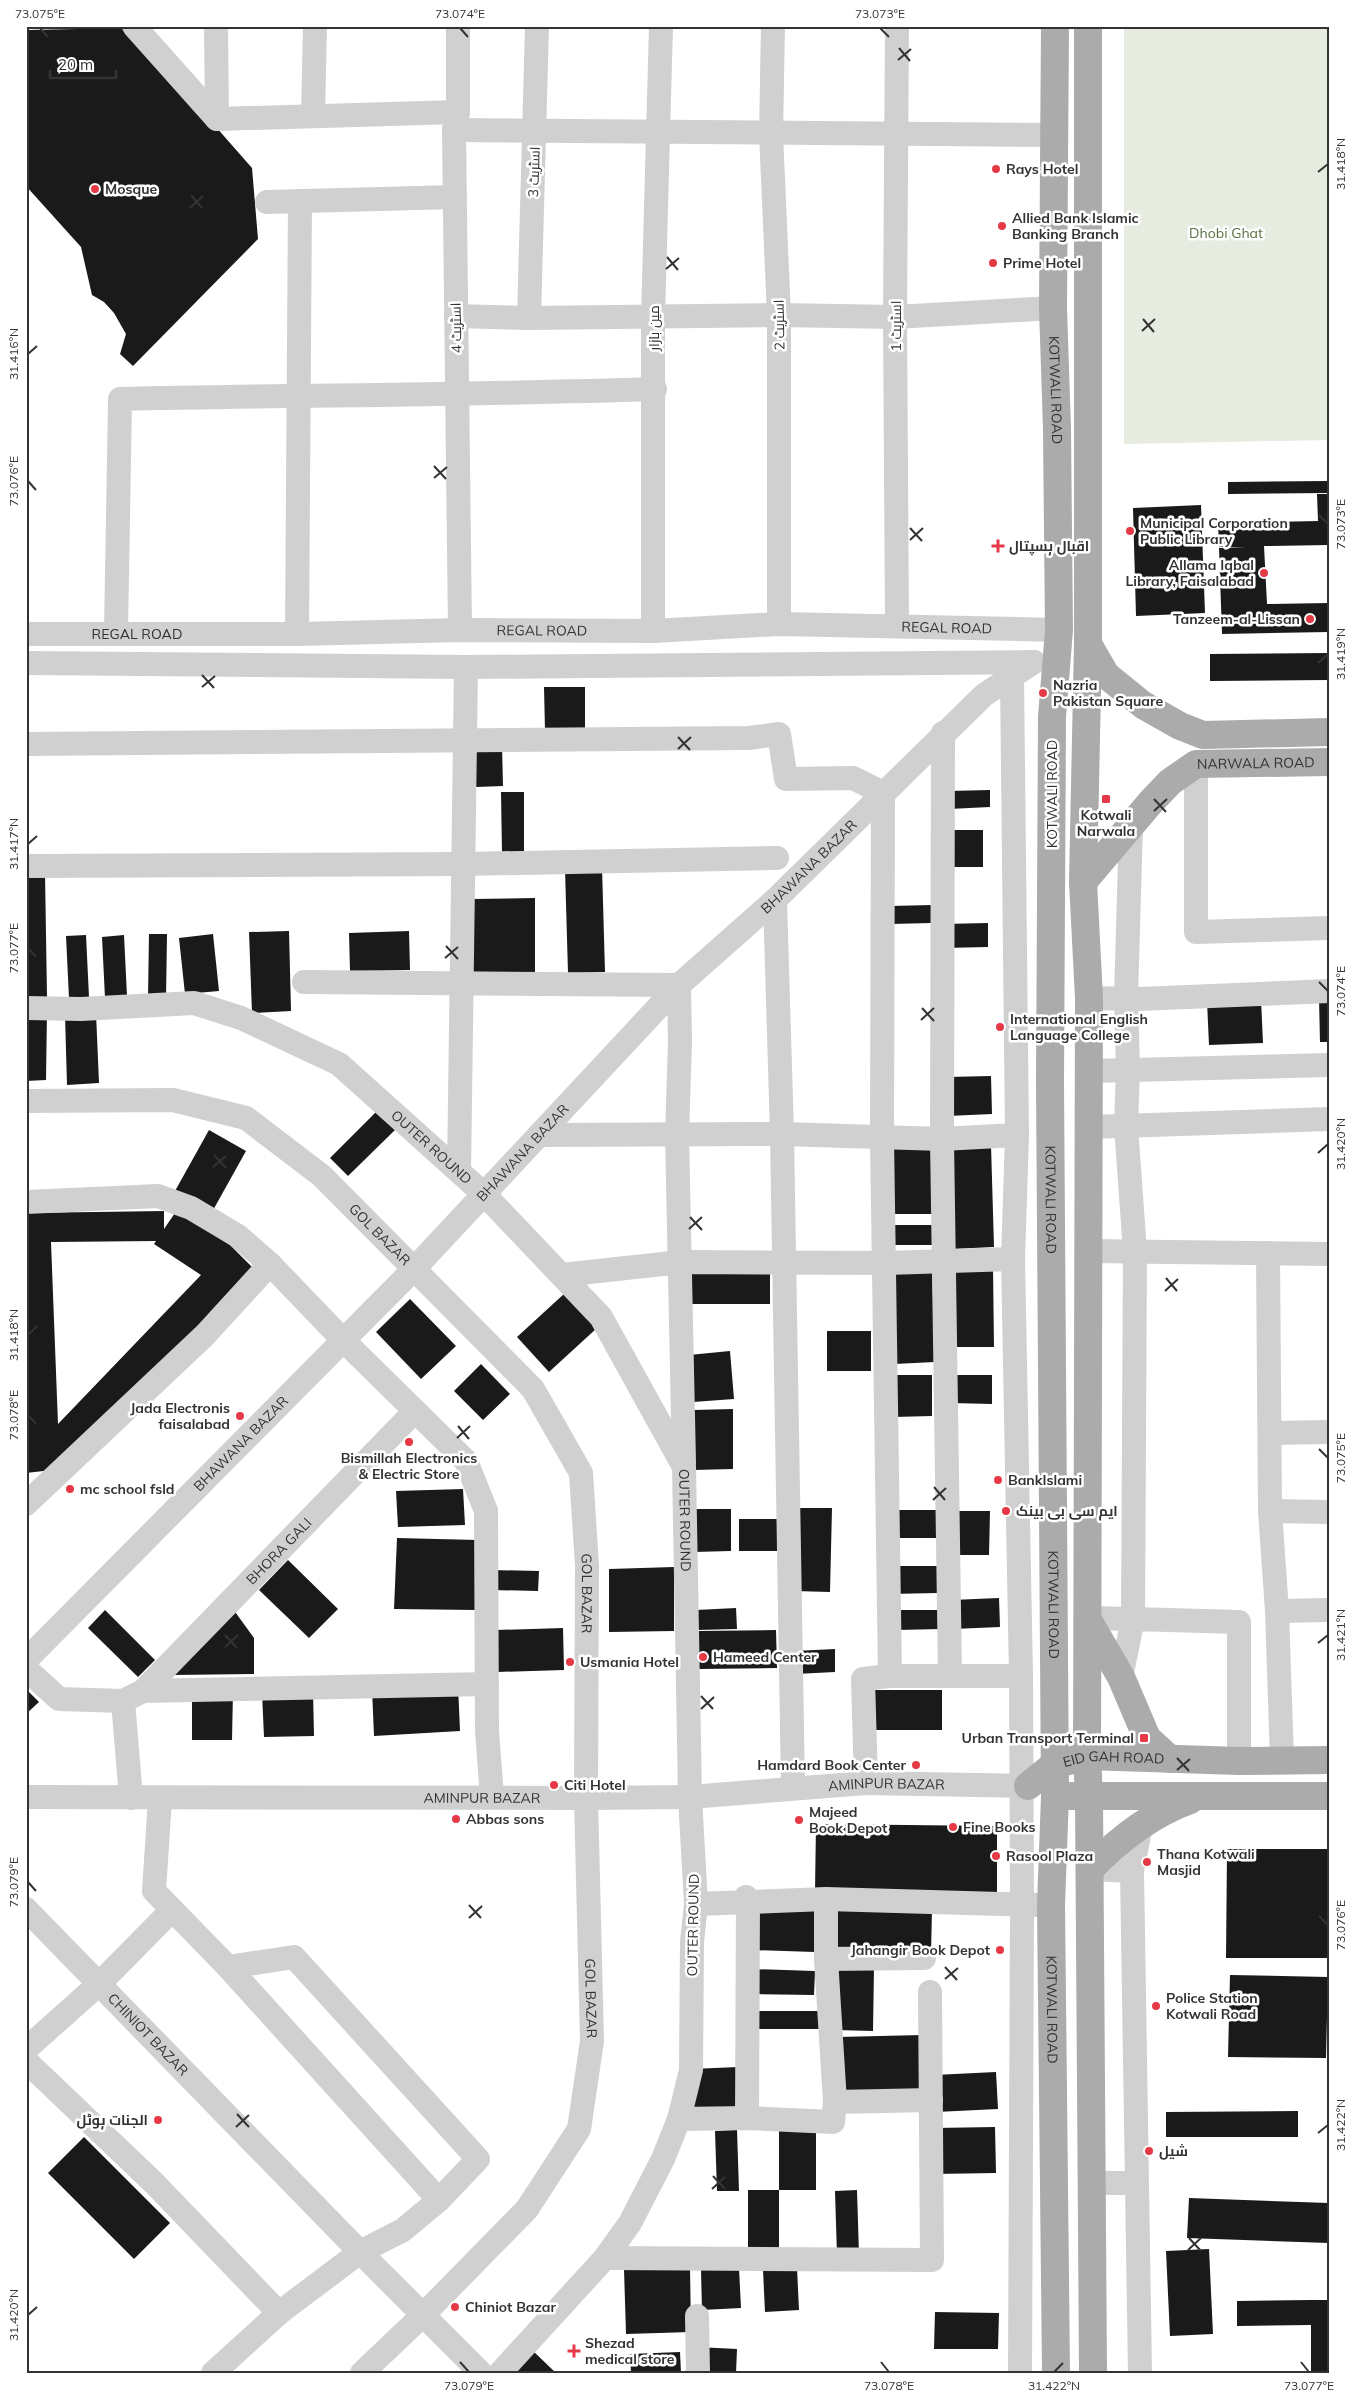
<svg xmlns="http://www.w3.org/2000/svg" width="1355" height="2399" viewBox="0 0 1355 2399" font-family="Mulish,Cairo,sans-serif">
<style>
.green{fill:#e6ecdf}
.building{fill:#1a1a1a;fill-rule:evenodd}
.lines{fill:none;stroke-linecap:round;stroke-linejoin:round}
.minor{stroke:#d0d0d0;stroke-width:24}
.major{stroke:#ababab;stroke-width:28}
.ticks{fill:none;stroke:#333;stroke-width:2}
.poi-dot{fill:#e63946;stroke:#fff;stroke-width:2}
.labels{text-anchor:middle;stroke-width:5;stroke-linejoin:round;paint-order:stroke}
.poi-label{font-size:14px;font-weight:bold;fill:#333;stroke:#fff;text-anchor:start}
.street-label{font-size:14px;fill:#333;stroke:#fff}
.park-label{font-size:14px;fill:#56703f;stroke:#fff}
.neatline{fill:none;stroke:#333;stroke-width:2}
.ticks-label{font-size:12px;text-anchor:middle;fill:#333}
</style>
<rect width="100%" height="100%" fill="#fff"/>
<!-- green -->
<polygon class="green" points="1124,26 1329,26 1329,440 1124,444"/>
<!-- building -->
<g class="building">
<polygon points="129,28 252,168 258,239 133,366 120,354 126,334 114,313 104,302 92,295 81,247 26,186 26,30"/>
<polygon points="1329,481 1329,493 1228,494 1228,482"/>
<polygon points="1317,494 1329,494 1329,545 1264,546 1267,604 1329,603 1329,632 1222,634 1219,548 1246,547 1219,547 1218,523 1318,521"/>
<polygon points="1201,505 1205,613 1136,616 1133,508"/>
<polygon points="1329,653 1329,680 1210,681 1210,654"/>
<polygon points="544,687 585,687 585,730 545,731"/>
<polygon points="502,745 503,786 476,787 474,746"/>
<polygon points="990,790 990,807 949,809 948,791"/>
<polygon points="501,792 524,792 524,852 502,853"/>
<polygon points="940,830 983,830 983,867 939,867"/>
<polygon points="602,867 605,972 568,973 565,869"/>
<polygon points="26,873 45,873 47,997 26,998"/>
<polygon points="535,898 535,972 473,973 472,899"/>
<polygon points="932,905 932,923 890,924 890,906"/>
<polygon points="988,923 988,947 943,948 943,924"/>
<polygon points="289,931 291,1011 252,1013 249,932"/>
<polygon points="409,931 410,970 350,971 349,933"/>
<polygon points="149,934 167,934 166,998 148,997"/>
<polygon points="213,934 219,991 185,994 179,938"/>
<polygon points="86,935 89,997 69,998 66,936"/>
<polygon points="124,935 127,996 105,998 102,937"/>
<polygon points="1261,999 1263,1043 1209,1045 1207,1001"/>
<polygon points="1319,999 1329,999 1329,1042 1320,1042"/>
<polygon points="26,1011 47,1011 46,1080 26,1081"/>
<polygon points="96,1013 99,1083 67,1085 65,1015"/>
<polygon points="991,1076 992,1114 948,1116 947,1077"/>
<polygon points="377,1111 395,1130 348,1176 330,1158"/>
<polygon points="209,1130 246,1151 212,1212 175,1191"/>
<polygon points="888,1143 936,1143 935,1214 888,1214"/>
<polygon points="991,1145 994,1247 952,1249 949,1146"/>
<path d="M177,1210L230,1245L254,1269L61,1469L26,1473V1213L164,1211V1229ZM156,1241L154,1244L201,1275L58,1424L51,1242Z"/>
<rect x="893" y="1225" width="41" height="20"/>
<rect x="689" y="1266" width="81" height="38"/>
<polygon points="952,1267 993,1267 994,1347 953,1347"/>
<polygon points="932,1269 935,1362 894,1364 891,1270"/>
<polygon points="565,1293 597,1328 549,1372 517,1337"/>
<polygon points="410,1299 456,1346 421,1379 376,1332"/>
<rect x="827" y="1331" width="44" height="40"/>
<polygon points="730,1351 734,1399 693,1402 689,1355"/>
<polygon points="481,1364 510,1394 483,1420 454,1391"/>
<polygon points="893,1375 932,1375 932,1416 893,1417"/>
<polygon points="951,1375 992,1375 992,1404 951,1403"/>
<polygon points="733,1409 733,1469 693,1470 693,1410"/>
<polygon points="463,1489 465,1525 398,1527 396,1491"/>
<polygon points="796,1508 832,1508 830,1592 794,1591"/>
<polygon points="692,1509 731,1509 731,1551 693,1552"/>
<polygon points="892,1510 939,1510 938,1538 892,1538"/>
<polygon points="944,1511 990,1511 989,1555 944,1555"/>
<rect x="739" y="1519" width="40" height="32"/>
<polygon points="397,1538 478,1540 476,1610 394,1609"/>
<polygon points="288,1560 338,1609 309,1638 259,1590"/>
<polygon points="888,1566 939,1566 938,1593 888,1594"/>
<polygon points="674,1567 674,1631 609,1632 609,1569"/>
<polygon points="491,1570 539,1571 538,1591 491,1590"/>
<polygon points="999,1598 1000,1627 953,1629 952,1600"/>
<polygon points="736,1608 737,1629 697,1630 696,1610"/>
<polygon points="233,1609 254,1638 254,1674 173,1675"/>
<polygon points="105,1610 155,1660 138,1677 88,1628"/>
<polygon points="897,1610 941,1610 941,1629 897,1630"/>
<polygon points="563,1628 564,1670 497,1672 496,1630"/>
<polygon points="776,1630 777,1668 699,1669 699,1631"/>
<polygon points="835,1649 835,1672 796,1674 795,1651"/>
<polygon points="458,1685 460,1731 374,1736 372,1689"/>
<polygon points="192,1690 233,1690 232,1740 192,1740"/>
<rect x="872" y="1690" width="70" height="40"/>
<polygon points="28,1691 39,1702 26,1714 26,1693"/>
<polygon points="313,1691 314,1736 264,1737 262,1693"/>
<polygon points="816,1824 997,1826 997,1893 815,1892"/>
<polygon points="1227,1849 1329,1849 1329,1958 1226,1958"/>
<polygon points="753,1909 817,1911 815,1952 751,1950"/>
<polygon points="831,1909 932,1909 931,1954 831,1954"/>
<polygon points="836,1965 874,1966 873,2031 835,2030"/>
<polygon points="751,1969 815,1971 814,1995 750,1994"/>
<polygon points="1230,1975 1328,1977 1326,2058 1228,2057"/>
<rect x="755" y="2011" width="69" height="18"/>
<polygon points="922,2035 923,2091 839,2092 838,2037"/>
<polygon points="738,2067 740,2113 693,2115 691,2069"/>
<polygon points="996,2072 998,2109 936,2112 934,2075"/>
<polygon points="1298,2111 1298,2137 1166,2137 1166,2112"/>
<polygon points="995,2127 996,2173 934,2174 934,2128"/>
<rect x="779" y="2129" width="37" height="61"/>
<polygon points="737,2130 739,2191 717,2191 715,2131"/>
<polygon points="84,2137 170,2223 134,2259 48,2173"/>
<rect x="748" y="2190" width="31" height="59"/>
<polygon points="857,2190 859,2255 837,2256 835,2191"/>
<polygon points="1189,2198 1329,2203 1329,2243 1187,2238"/>
<polygon points="1209,2249 1213,2334 1170,2336 1166,2251"/>
<polygon points="690,2268 691,2332 626,2334 624,2270"/>
<polygon points="739,2268 741,2308 702,2310 701,2270"/>
<polygon points="797,2268 799,2310 765,2312 763,2270"/>
<polygon points="1311,2300 1329,2300 1329,2373 1311,2373 1311,2325 1237,2326 1237,2301"/>
<polygon points="935,2312 999,2313 998,2349 934,2349"/>
<polygon points="697,2347 737,2349 736,2373 696,2373"/>
<polygon points="532,2350 556,2373 511,2373"/>
<polygon points="680,2352 681,2373 631,2373 630,2354"/>
</g>
<g class="lines">
<!-- minor -->
<g class="minor">
<polyline points="134,26 217,119 458,112"/>
<polyline points="216,26 217,119"/>
<polyline points="458,26 458,112 454,130 460,630"/>
<polyline points="773,26 771,134 779,315 779,624"/>
<polyline points="313,116 315,26"/>
<polyline points="454,130 1055,135"/>
<polyline points="267,202 455,197"/>
<polyline points="456,316 529,318 779,315 895,317 1053,308"/>
<polyline points="529,318 537,26"/>
<polyline points="897,625 895,317 897,26"/>
<polyline points="653,631 653,317 661,26"/>
<path d="M116,633L120,399C299,395 477,395 655,389"/>
<path id="s1" d="M26,634H297L460,630L653,631L779,624L1059,630"/>
<polyline points="297,634 300,201"/>
<polyline points="26,663 466,667 1034,662"/>
<polyline points="1012,676 1017,1135 1013,1259 1021,1676 1022,1904 1020,2373"/>
<polyline points="943,733 942,1139 950,1676"/>
<polyline points="26,744 749,738 779,734 786,779 853,778 883,793 882,1137 890,1676"/>
<polyline points="1196,764 1196,932 1329,928"/>
<polyline points="26,866 463,864 777,858"/>
<polyline points="775,900 782,1134 793,1788"/>
<polyline points="304,982 679,985 680,1041 677,1135 684,1463"/>
<polyline points="1089,998 1138,999 1329,991"/>
<path id="s2" d="M26,1008L81,1009L194,1003L241,1018L339,1064L485,1195L601,1317L684,1467L690,1797L696,1904L692,1942L691,2070L679,2119L663,2159L630,2223L605,2258L500,2373"/>
<polyline points="1090,1071 1329,1065"/>
<path id="s3" d="M26,1101L173,1100L246,1118L322,1176L533,1389L581,1473L587,1566L586,1798L592,2041L579,2129L527,2209L424,2314L362,2373"/>
<polyline points="1090,1127 1329,1119"/>
<polyline points="539,1135 782,1134 942,1139 1017,1135"/>
<polyline points="459,1172 466,667"/>
<polyline points="26,1202 158,1196 191,1208 238,1236 270,1264 343,1340 466,1461 486,1511 487,1731 492,1797"/>
<polyline points="1089,1251 1329,1254"/>
<polyline points="1268,1253 1270,1511 1277,1611 1282,1760"/>
<polyline points="562,1275 681,1262 886,1263 1013,1259"/>
<polyline points="1270,1433 1329,1432"/>
<polyline points="26,1504 205,1335 270,1264"/>
<polyline points="1270,1511 1329,1512"/>
<polyline points="1277,1611 1329,1610"/>
<polyline points="1088,1618 1133,1619 1135,1252 1126,1126 1128,1070 1126,998 1131,824"/>
<path id="s4" d="M26,1660L414,1269L679,985L775,900L984,695L1034,662"/>
<polyline points="26,1669 59,1699 123,1701 143,1691 487,1684"/>
<polyline points="1121,1677 1133,1619 1239,1622 1239,1761"/>
<path id="s5" d="M143,1691L415,1411"/>
<polyline points="123,1701 131,1798"/>
<polyline points="866,1783 863,1679 890,1676 1021,1676"/>
<path id="s6" d="M26,1797L586,1798L690,1797L866,1783L1028,1786"/>
<polyline points="160,1799 154,1891 228,1967 439,2200"/>
<polyline points="1090,1869 1132,1871"/>
<polyline points="746,1897 748,1901 747,2118"/>
<polyline points="696,1904 826,1899 1039,1905"/>
<path id="s7" d="M26,1909L360,2252L481,2373"/>
<polyline points="826,1959 924,1958"/>
<polyline points="26,2049 99,1984 172,1910"/>
<polyline points="26,2061 154,2183 279,2313"/>
<polyline points="835,2102 931,2100"/>
<polyline points="679,2119 747,2118 833,2122 835,2102 826,1959 826,1899"/>
<polyline points="1092,2183 1136,2183"/>
<polyline points="605,2258 932,2260 930,1992"/>
<polyline points="697,2316 698,2373"/>
<polyline points="213,2373 279,2313 360,2252 403,2230 439,2200 478,2159 294,1957 228,1967"/>
<polyline points="1140,2373 1132,1871 1141,1825"/>
</g>
<!-- major -->
<g class="major">
<path id="s8" d="M1055,26L1053,308L1057,429L1059,630L1052,717L1050,1083L1055,1796L1051,1905L1056,2373"/>
<polyline points="1088,26 1088,642 1083,882 1089,998 1087,1756 1089,1798 1093,2373"/>
<polyline points="1088,644 1106,675 1143,705 1180,726 1203,735 1329,732"/>
<path id="s9" d="M1083,882L1150,803L1170,782L1196,764L1329,762"/>
<polyline points="1088,1620 1121,1677 1147,1738 1170,1759"/>
<path id="s10" d="M1028,1786L1054,1765L1087,1756L1239,1761L1329,1760"/>
<polyline points="1071,1796 1329,1796"/>
<path d="M1090,1869C1119,1839 1151,1814 1190,1800"/>
</g>
</g>
<!-- ticks -->
<path class="ticks" d="M40,28L48,37M460,28L468,37M880,28L889,37M899,48L910,61M898,60L911,49M1318,172L1328,164M191,195L202,208M190,208L203,196M667,257L678,270M666,269L679,258M1143,319L1154,332M1142,331L1155,319M28,354L37,346M434,466L446,479M434,478L447,467M28,481L36,490M1319,515L1328,524M910,528L922,541M910,540L923,528M1318,663L1328,654M202,675L214,688M202,687L215,676M678,737L690,750M678,749L691,737M1154,799L1166,812M1154,811L1167,799M28,844L37,836M446,946L458,959M28,948L36,957M445,958L458,947M1319,982L1328,991M922,1008L934,1021M921,1020L934,1008M1318,1153L1328,1144M214,1155L226,1168M213,1167L226,1156M690,1217L702,1230M689,1229L702,1217M1166,1278L1177,1291M1165,1291L1178,1279M28,1335L37,1326M28,1415L36,1424M458,1426L469,1439M457,1438L470,1426M1319,1449L1328,1458M934,1487L945,1500M933,1500L946,1488M225,1635L237,1648M1318,1643L1328,1635M225,1647L238,1635M701,1696L713,1709M701,1709L714,1697M1177,1758L1189,1771M1177,1770L1190,1759M28,1882L36,1891M469,1905L481,1918M1319,1916L1328,1925M469,1918L482,1906M945,1967L957,1980M945,1979L958,1968M237,2114L249,2127M236,2127L249,2115M1318,2133L1328,2125M713,2176L725,2189M712,2189L725,2177M1189,2238L1201,2251M1188,2250L1201,2238M28,2315L37,2307M460,2362L469,2372M881,2362L889,2372M1301,2362L1309,2372M1054,2372L1063,2363"/>
<!-- markers -->
<g class="poi-dot">
<circle cx="996" cy="169" r="5"/>
<circle cx="95" cy="189" r="5"/>
<circle cx="1002" cy="226" r="5"/>
<circle cx="993" cy="263" r="5"/>
<circle cx="1130" cy="531" r="5"/>
<path d="M995.5 538.5h5v5h5v5h-5v5h-5v-5h-5v-5h5z"/>
<circle cx="1264" cy="573" r="5"/>
<circle cx="1310" cy="619" r="5"/>
<circle cx="1043" cy="693" r="5"/>
<rect x="1101" y="794" width="10" height="10" rx="2.5"/>
<circle cx="1000" cy="1027" r="5"/>
<circle cx="240" cy="1416" r="5"/>
<circle cx="409" cy="1442" r="5"/>
<circle cx="998" cy="1480" r="5"/>
<circle cx="70" cy="1489" r="5"/>
<circle cx="1006" cy="1511" r="5"/>
<circle cx="703" cy="1657" r="5"/>
<circle cx="570" cy="1662" r="5"/>
<rect x="1139" y="1733" width="10" height="10" rx="2.5"/>
<circle cx="916" cy="1765" r="5"/>
<circle cx="554" cy="1785" r="5"/>
<circle cx="456" cy="1819" r="5"/>
<circle cx="799" cy="1820" r="5"/>
<circle cx="953" cy="1827" r="5"/>
<circle cx="996" cy="1856" r="5"/>
<circle cx="1147" cy="1862" r="5"/>
<circle cx="1000" cy="1950" r="5"/>
<circle cx="1156" cy="2006" r="5"/>
<circle cx="158" cy="2120" r="5"/>
<circle cx="1149" cy="2151" r="5"/>
<circle cx="455" cy="2307" r="5"/>
<path d="M571.5 2343.5h5v5h5v5h-5v5h-5v-5h-5v-5h5z"/>
</g>
<g class="labels">
<!-- poi labels -->
<g class="poi-label">
<text x="1006" y="174">Rays Hotel</text>
<text x="105" y="194">Mosque</text>
<text x="1012" y="223">Allied Bank Islamic<tspan x="1012" dy="16">Banking Branch</tspan></text>
<text x="1003" y="268">Prime Hotel</text>
<text x="1140" y="528">Municipal Corporation<tspan x="1140" dy="16">Public Library</tspan></text>
<text x="1009" y="551">اقبال ہسپتال</text>
<text x="1254" y="570" text-anchor="end">Allama Iqbal<tspan x="1254" dy="16">Library, Faisalabad</tspan></text>
<text x="1300" y="624" text-anchor="end">Tanzeem-al-Lissan</text>
<text x="1053" y="690">Nazria<tspan x="1053" dy="16">Pakistan Square</tspan></text>
<text x="1106" y="820" text-anchor="middle">Kotwali<tspan x="1106" dy="16">Narwala</tspan></text>
<text x="1010" y="1024">International English<tspan x="1010" dy="16">Language College</tspan></text>
<text x="230" y="1413" text-anchor="end">Jada Electronis<tspan x="230" dy="16">faisalabad</tspan></text>
<text x="409" y="1463" text-anchor="middle">Bismillah Electronics<tspan x="409" dy="16">&amp; Electric Store</tspan></text>
<text x="1008" y="1485">BankIslami</text>
<text x="80" y="1494">mc school fsld</text>
<text x="1016" y="1516">ایم سی بی بینک</text>
<text x="713" y="1662">Hameed Center</text>
<text x="580" y="1667">Usmania Hotel</text>
<text x="1134" y="1743" text-anchor="end">Urban Transport Terminal</text>
<text x="906" y="1770" text-anchor="end">Hamdard Book Center</text>
<text x="564" y="1790">Citi Hotel</text>
<text x="809" y="1817">Majeed<tspan x="809" dy="16">Book Depot</tspan></text>
<text x="466" y="1824">Abbas sons</text>
<text x="963" y="1832">Fine Books</text>
<text x="1157" y="1859">Thana Kotwali<tspan x="1157" dy="16">Masjid</tspan></text>
<text x="1006" y="1861">Rasool Plaza</text>
<text x="990" y="1955" text-anchor="end">Jahangir Book Depot</text>
<text x="1166" y="2003">Police Station<tspan x="1166" dy="16">Kotwali Road</tspan></text>
<text x="148" y="2125" text-anchor="end">الجنات ہوٹل</text>
<text x="1159" y="2156">شیل</text>
<text x="465" y="2312">Chiniot Bazar</text>
<text x="585" y="2348">Shezad<tspan x="585" dy="16">medical store</tspan></text>
</g>
<!-- street labels -->
<g class="street-label">
<text transform="translate(534 172) rotate(-88)" y="5">اسٹریٹ 3</text>
<text transform="translate(779 325) rotate(-91)" y="5">اسٹریٹ 2</text>
<text transform="translate(896 326) rotate(-90)" y="5">اسٹریٹ 1</text>
<text transform="translate(456 328) rotate(-91)" y="5">اسٹریٹ 4</text>
<text transform="translate(654 328) rotate(-90)" y="5">مین بازار</text>
<text dy="5" stroke="none"><textPath href="#s8" startOffset="364">KOTWALI ROAD</textPath></text>
<text dy="5" stroke="none"><textPath href="#s1" startOffset="921">REGAL ROAD</textPath></text>
<text dy="5" stroke="none"><textPath href="#s1" startOffset="516">REGAL ROAD</textPath></text>
<text dy="5" stroke="none"><textPath href="#s1" startOffset="111">REGAL ROAD</textPath></text>
<text dy="5" stroke="none"><textPath href="#s9" startOffset="224">NARWALA ROAD</textPath></text>
<text transform="translate(1052 794) rotate(-90)" y="5">KOTWALI ROAD</text>
<text dy="5" stroke="none"><textPath href="#s4" startOffset="1115">BHAWANA BAZAR</textPath></text>
<text dy="5" stroke="none"><textPath href="#s2" startOffset="450">OUTER ROUND</textPath></text>
<text dy="5" stroke="none"><textPath href="#s4" startOffset="710">BHAWANA BAZAR</textPath></text>
<text dy="5" stroke="none"><textPath href="#s8" startOffset="1174">KOTWALI ROAD</textPath></text>
<text dy="5" stroke="none"><textPath href="#s3" startOffset="400">GOL BAZAR</textPath></text>
<text dy="5" stroke="none"><textPath href="#s4" startOffset="305">BHAWANA BAZAR</textPath></text>
<text dy="5" stroke="none"><textPath href="#s2" startOffset="915">OUTER ROUND</textPath></text>
<text dy="5" stroke="none"><textPath href="#s5" startOffset="195">BHORA GALI</textPath></text>
<text dy="5" stroke="none"><textPath href="#s3" startOffset="835">GOL BAZAR</textPath></text>
<text dy="5" stroke="none"><textPath href="#s8" startOffset="1579">KOTWALI ROAD</textPath></text>
<text dy="5" stroke="none"><textPath href="#s10" startOffset="94">EID GAH ROAD</textPath></text>
<text dy="5" stroke="none"><textPath href="#s6" startOffset="861">AMINPUR BAZAR</textPath></text>
<text dy="5" stroke="none"><textPath href="#s6" startOffset="456">AMINPUR BAZAR</textPath></text>
<text transform="translate(693 1925) rotate(-89)" y="5">OUTER ROUND</text>
<text dy="5" stroke="none"><textPath href="#s3" startOffset="1240">GOL BAZAR</textPath></text>
<text dy="5" stroke="none"><textPath href="#s8" startOffset="1984">KOTWALI ROAD</textPath></text>
<text dy="5" stroke="none"><textPath href="#s7" startOffset="175">CHINIOT BAZAR</textPath></text>
</g>
<!-- park labels -->
<g class="park-label">
<text x="1226" y="238">Dhobi Ghat</text>
</g>
</g>
<!-- border -->
<rect width="1355" height="2399" fill="none" stroke="#ffffff" stroke-width="55"/>
<!-- scale -->
<path d="M50 70v8h66v-8" fill="none" stroke="#333333" stroke-width="2.5"/>
<text x="58" y="70" font-size="15" fill="#333333" stroke="#ffffff" stroke-width="4" paint-order="stroke">20 m</text>
<rect x="28" y="28" width="1300" height="2344" class="neatline"/>
<g class="ticks-label">
<text x="40" y="18">73.075°E</text>
<text x="460" y="18">73.074°E</text>
<text x="880" y="18">73.073°E</text>
<text transform="translate(1341 164) rotate(-90)" y="4">31.418°N</text>
<text transform="translate(14 354) rotate(-90)" y="4">31.416°N</text>
<text transform="translate(14 481) rotate(-90)" y="4">73.076°E</text>
<text transform="translate(1341 524) rotate(-90)" y="4">73.073°E</text>
<text transform="translate(1341 654) rotate(-90)" y="4">31.419°N</text>
<text transform="translate(14 844) rotate(-90)" y="4">31.417°N</text>
<text transform="translate(14 948) rotate(-90)" y="4">73.077°E</text>
<text transform="translate(1341 991) rotate(-90)" y="4">73.074°E</text>
<text transform="translate(1341 1144) rotate(-90)" y="4">31.420°N</text>
<text transform="translate(14 1335) rotate(-90)" y="4">31.418°N</text>
<text transform="translate(14 1415) rotate(-90)" y="4">73.078°E</text>
<text transform="translate(1341 1458) rotate(-90)" y="4">73.075°E</text>
<text transform="translate(1341 1635) rotate(-90)" y="4">31.421°N</text>
<text transform="translate(14 1882) rotate(-90)" y="4">73.079°E</text>
<text transform="translate(1341 1925) rotate(-90)" y="4">73.076°E</text>
<text transform="translate(1341 2125) rotate(-90)" y="4">31.422°N</text>
<text transform="translate(14 2315) rotate(-90)" y="4">31.420°N</text>
<text x="469" y="2390">73.079°E</text>
<text x="889" y="2390">73.078°E</text>
<text x="1054" y="2390">31.422°N</text>
<text x="1309" y="2390">73.077°E</text>
</g>
</svg>
